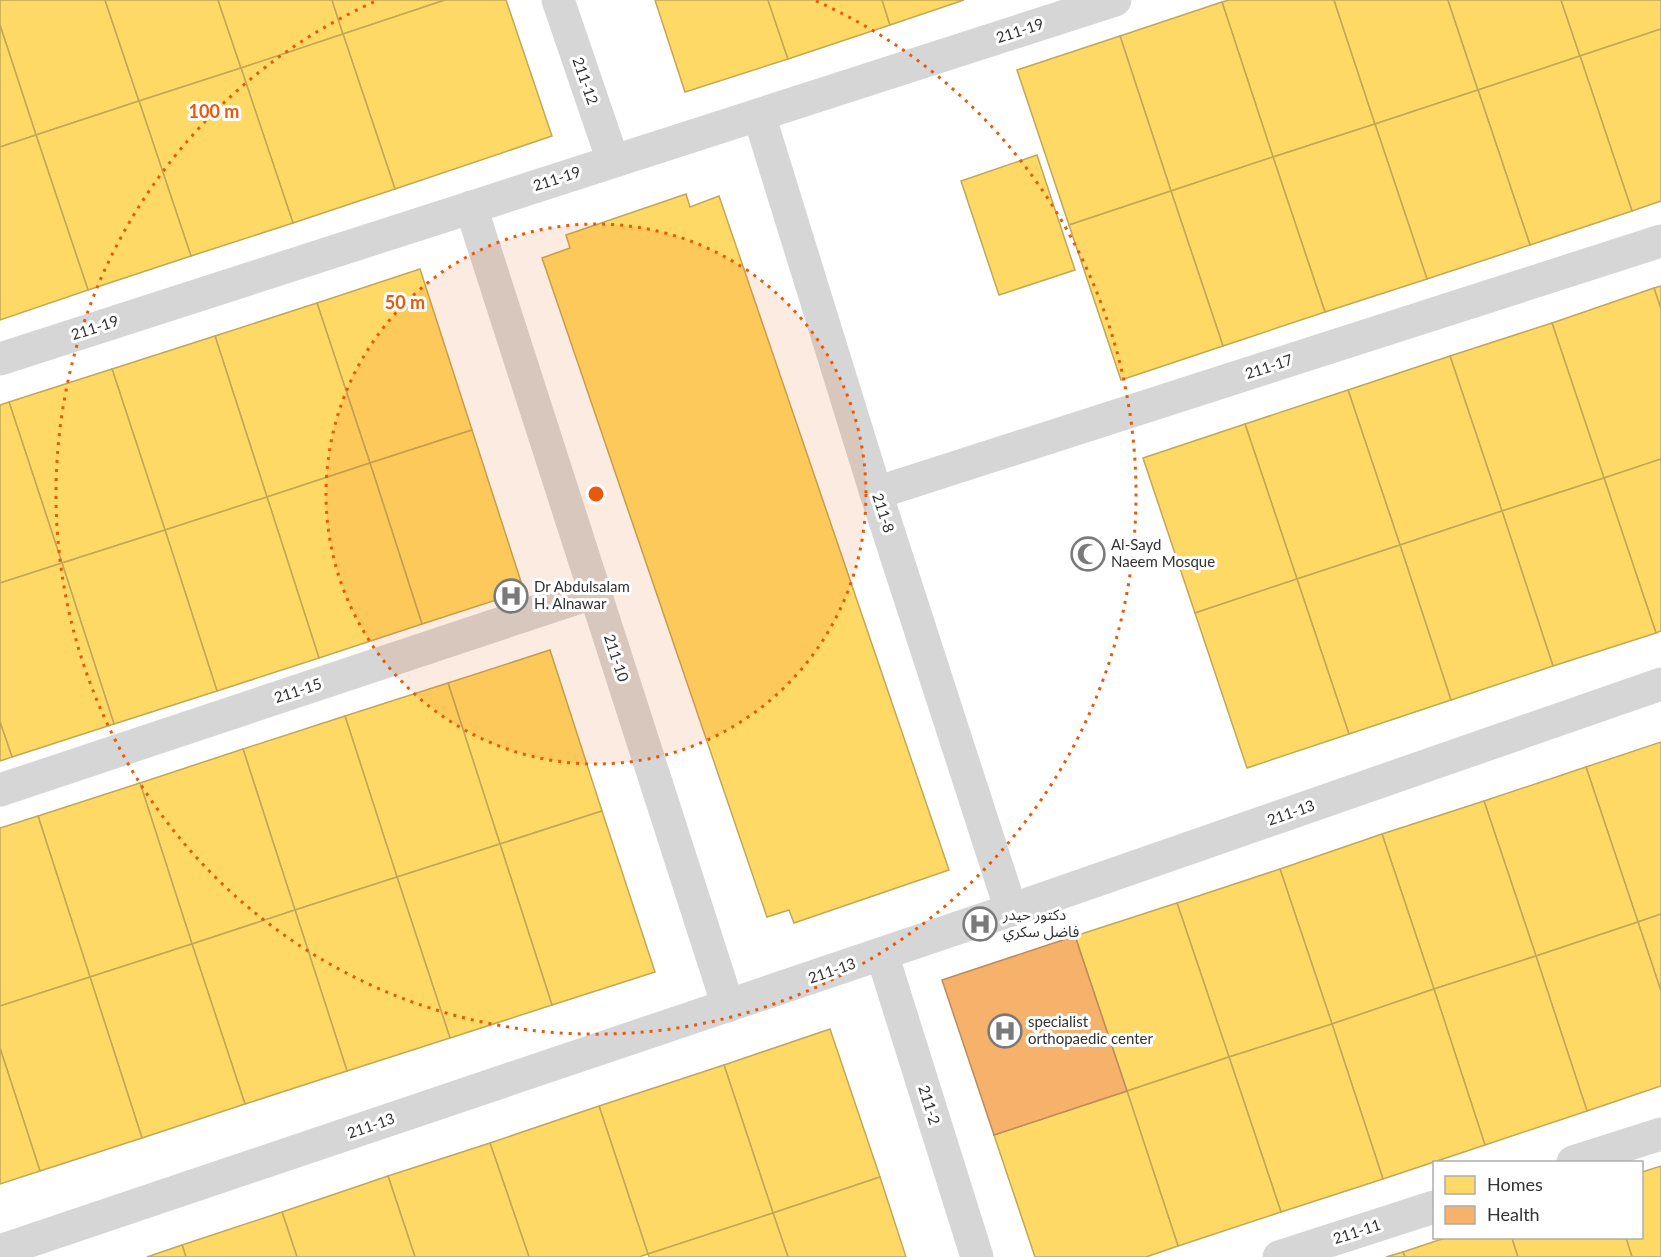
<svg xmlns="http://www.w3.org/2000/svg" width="1661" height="1257" viewBox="0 0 1661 1257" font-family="Lato,'Noto Sans Arabic',sans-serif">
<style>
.homes{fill:#ffd966;stroke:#c2a756;stroke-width:1.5}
.health{fill:#f6b26b;stroke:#bb8c5a;stroke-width:1.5}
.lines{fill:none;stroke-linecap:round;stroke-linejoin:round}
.minor{stroke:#d6d6d6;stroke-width:33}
.ring{fill:none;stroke:#e8590c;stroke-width:3;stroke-dasharray:3 6}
.labels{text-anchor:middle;stroke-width:6;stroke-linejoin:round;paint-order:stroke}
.street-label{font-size:15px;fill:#323232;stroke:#fff}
.poi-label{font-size:15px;fill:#323232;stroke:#fff;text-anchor:start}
.centre{fill:#e8590c;stroke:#fff;stroke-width:3}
.ring-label{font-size:18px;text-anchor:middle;font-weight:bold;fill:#e8590c;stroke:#fff;stroke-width:6;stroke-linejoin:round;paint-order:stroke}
</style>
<rect width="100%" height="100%" fill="#fff"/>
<!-- homes -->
<g class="homes">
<polygon points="0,0 105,0 139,101 36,135 0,25"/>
<polygon points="105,0 218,0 241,68 139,101"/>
<polygon points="218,0 332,0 343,34 241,68"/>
<polygon points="332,0 445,0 343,34"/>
<polygon points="445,0 506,0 552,136 395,189 343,34"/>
<polygon points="655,0 768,0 788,59 685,92"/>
<polygon points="768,0 882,0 890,25 788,59"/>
<polygon points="882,0 964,0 890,25"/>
<polygon points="1229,0 1334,0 1375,124 1273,157 1222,2"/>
<polygon points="1334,0 1448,0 1478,90 1375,124"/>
<polygon points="1448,0 1561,0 1580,56 1478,90"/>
<polygon points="1561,0 1661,0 1661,29 1580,56"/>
<polygon points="1222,2 1273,157 1171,191 1120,36"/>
<polygon points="0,25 36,135 0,147"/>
<polygon points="1661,29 1661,201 1632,211 1580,56"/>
<polygon points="343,34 395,189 293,223 241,68"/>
<polygon points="1120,36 1171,191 1069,225 1017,70"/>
<polygon points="1580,56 1632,211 1530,245 1478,90"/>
<polygon points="241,68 293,223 191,256 139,101"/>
<polygon points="1478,90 1530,245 1427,279 1375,124"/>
<polygon points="139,101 191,256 88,290 36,135"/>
<polygon points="1375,124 1427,279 1325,312 1273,157"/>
<polygon points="36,135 88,290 0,320 0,147"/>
<polygon points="1037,155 1075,270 999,295 961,181"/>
<polygon points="1273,157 1325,312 1223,346 1171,191"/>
<polygon points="1171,191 1223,346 1121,380 1069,225"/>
<polygon points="686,194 690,207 719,196 949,870 794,923 789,910 767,917 542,258 570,248 566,235"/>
<polygon points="420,269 472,430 370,463 317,303"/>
<polygon points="1661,286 1661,309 1654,288"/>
<polygon points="1654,288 1661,309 1661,459 1604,478 1552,323"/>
<polygon points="317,303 370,463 267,497 215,336"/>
<polygon points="1552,323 1604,478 1502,511 1450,356"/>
<polygon points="215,336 267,497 165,530 112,369"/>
<polygon points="1450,356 1502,511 1400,545 1348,390"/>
<polygon points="112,369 165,530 62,563 9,402"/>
<polygon points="1348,390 1400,545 1297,579 1245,424"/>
<polygon points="9,402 62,563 0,583 0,405"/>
<polygon points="1245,424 1297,579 1195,613 1143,458"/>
<polygon points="472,430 524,591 422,624 370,463"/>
<polygon points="1661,459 1661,631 1656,633 1604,478"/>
<polygon points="370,463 422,624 319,658 267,497"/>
<polygon points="1604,478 1656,633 1553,666 1502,511"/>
<polygon points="267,497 319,658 217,691 165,530"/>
<polygon points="1502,511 1553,666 1451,700 1400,545"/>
<polygon points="165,530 217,691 114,724 62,563"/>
<polygon points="1400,545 1451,700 1349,734 1297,579"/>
<polygon points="62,563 114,724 12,757 0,722 0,583"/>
<polygon points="1297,579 1349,734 1247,768 1195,613"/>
<polygon points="550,650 602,811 500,844 448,683"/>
<polygon points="448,683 500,844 397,877 345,716"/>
<polygon points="345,716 397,877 295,910 243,749"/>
<polygon points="0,722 12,757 0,761"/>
<polygon points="1661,742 1661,914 1638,922 1586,767"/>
<polygon points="243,749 295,910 192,944 140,783"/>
<polygon points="1586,767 1638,922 1536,956 1484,801"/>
<polygon points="140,783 192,944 90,977 38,816"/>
<polygon points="1484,801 1536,956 1434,989 1382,834"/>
<polygon points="602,811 655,972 552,1005 500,844"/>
<polygon points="38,816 90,977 0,1006 0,828"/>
<polygon points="1382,834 1434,989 1332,1024 1280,869"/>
<polygon points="500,844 552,1005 450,1038 397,877"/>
<polygon points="1280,869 1332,1024 1229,1057 1177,903"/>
<polygon points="397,877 450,1038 347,1071 295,910"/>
<polygon points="1177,903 1229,1057 1127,1091 1075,936"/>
<polygon points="295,910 347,1071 245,1104 192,944"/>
<polygon points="1661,914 1661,991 1638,922"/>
<polygon points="1638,922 1661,991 1661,1086 1587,1111 1536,956"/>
<polygon points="192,944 245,1104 142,1138 90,977"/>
<polygon points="1536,956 1587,1111 1485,1145 1434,989"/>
<polygon points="90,977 142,1138 40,1171 0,1048 0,1006"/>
<polygon points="1434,989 1485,1145 1383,1179 1332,1024"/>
<polygon points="1332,1024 1383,1179 1281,1212 1229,1057"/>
<polygon points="830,1029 880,1177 773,1213 724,1065"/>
<polygon points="0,1048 40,1171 0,1184"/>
<polygon points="1229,1057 1281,1212 1178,1246 1127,1091"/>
<polygon points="724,1065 773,1213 648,1254 599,1106"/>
<polygon points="1127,1091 1178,1246 1146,1257 1035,1257 994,1135"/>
<polygon points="599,1106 648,1254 639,1257 529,1257 490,1143"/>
<polygon points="490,1143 529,1257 415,1257 388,1176"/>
<polygon points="1661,1166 1661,1257 1632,1257 1626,1238 1642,1238 1642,1172"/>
<polygon points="388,1176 415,1257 297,1257 282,1212"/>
<polygon points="880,1177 906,1257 788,1257 773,1213"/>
<polygon points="282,1212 297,1257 186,1257 182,1245"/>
<polygon points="773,1213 788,1257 649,1257 648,1254"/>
<polygon points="1445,1238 1512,1238 1518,1257 1405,1257 1403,1252"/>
<polygon points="1512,1238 1626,1238 1632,1257 1518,1257"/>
<polygon points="182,1245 186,1257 147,1257"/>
<polygon points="1403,1252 1405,1257 1386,1257"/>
</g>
<!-- health -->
<polygon class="health" points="1075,936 1127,1091 994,1135 942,980"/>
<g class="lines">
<!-- minor -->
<g class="minor">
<polyline points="558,0 613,161"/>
<polyline points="759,115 876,493 1011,910"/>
<polyline points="471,207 728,1006"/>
<polyline points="0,359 1115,0"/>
<polyline points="876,493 1661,241"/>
<polyline points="0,790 595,592"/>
<polyline points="882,954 977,1257"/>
<polyline points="1573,1162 1661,1134"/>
<polyline points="0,1251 1011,910 1661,684"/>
<polyline points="1279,1257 1434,1207"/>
</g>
</g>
<!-- distance rings -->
<circle cx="596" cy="494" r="270" fill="#e8590c" fill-opacity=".12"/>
<g class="ring">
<circle cx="596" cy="494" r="270"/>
<path d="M816 1A540 540 0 1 1 376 1"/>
</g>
<!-- icons -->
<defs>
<symbol id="mosque-ring" viewBox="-11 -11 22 22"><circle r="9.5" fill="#fff" stroke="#7a7a7a" stroke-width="1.5"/><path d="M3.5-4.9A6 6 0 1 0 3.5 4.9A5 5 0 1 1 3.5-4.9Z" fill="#7a7a7a"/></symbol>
<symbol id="hospital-ring" viewBox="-11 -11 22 22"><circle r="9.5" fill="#fff" stroke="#7a7a7a" stroke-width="1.5"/><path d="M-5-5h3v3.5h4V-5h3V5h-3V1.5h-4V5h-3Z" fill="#7a7a7a"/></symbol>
</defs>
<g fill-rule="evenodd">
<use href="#mosque-ring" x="1069" y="535" width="38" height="38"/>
<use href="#hospital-ring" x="492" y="577" width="38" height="38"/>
<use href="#hospital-ring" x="961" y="905" width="38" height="38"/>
<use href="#hospital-ring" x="986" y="1012" width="38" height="38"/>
</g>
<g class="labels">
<!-- street labels -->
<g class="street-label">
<text transform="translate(1020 31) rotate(-18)" y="5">211-19</text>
<text transform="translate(585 81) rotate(71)" y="5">211-12</text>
<text transform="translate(557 179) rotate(-18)" y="5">211-19</text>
<text transform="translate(95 328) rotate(-18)" y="5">211-19</text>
<text transform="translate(1269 367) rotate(-18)" y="5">211-17</text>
<text transform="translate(883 513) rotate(72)" y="5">211-8</text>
<text transform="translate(616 658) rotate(72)" y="5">211-10</text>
<text transform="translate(298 691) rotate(-18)" y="5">211-15</text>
<text transform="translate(1291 813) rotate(-19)" y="5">211-13</text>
<text transform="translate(832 971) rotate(-19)" y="5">211-13</text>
<text transform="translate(929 1105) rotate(73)" y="5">211-2</text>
<text transform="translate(371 1126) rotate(-19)" y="5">211-13</text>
<text transform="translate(1357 1232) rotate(-18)" y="5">211-11</text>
</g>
<!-- poi labels -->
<g class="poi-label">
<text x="1111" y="550">Al-Sayd<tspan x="1111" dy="17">Naeem Mosque</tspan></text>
<text x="534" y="592">Dr Abdulsalam<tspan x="534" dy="17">H. Alnawar</tspan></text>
<text x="1003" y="920">دكتور حيدر<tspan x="1003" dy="17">فاضل سكري</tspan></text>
<text x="1028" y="1027">specialist<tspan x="1028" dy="17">orthopaedic center</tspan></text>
</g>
</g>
<circle cx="596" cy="494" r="9" class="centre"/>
<g class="ring-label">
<text x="214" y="118">100 m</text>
<text x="405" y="309">50 m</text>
</g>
<!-- legend -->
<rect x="1433" y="1161" width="210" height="78" fill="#ffffff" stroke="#adadad" stroke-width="1.5"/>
<rect x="1445" y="1176" width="30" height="18" fill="#ffd966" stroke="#adadad" stroke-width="1.5"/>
<text x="1487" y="1191" font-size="18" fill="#323232">Homes</text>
<rect x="1445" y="1206" width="30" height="18" fill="#f6b26b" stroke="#adadad" stroke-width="1.5"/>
<text x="1487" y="1221" font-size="18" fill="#323232">Health</text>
</svg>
